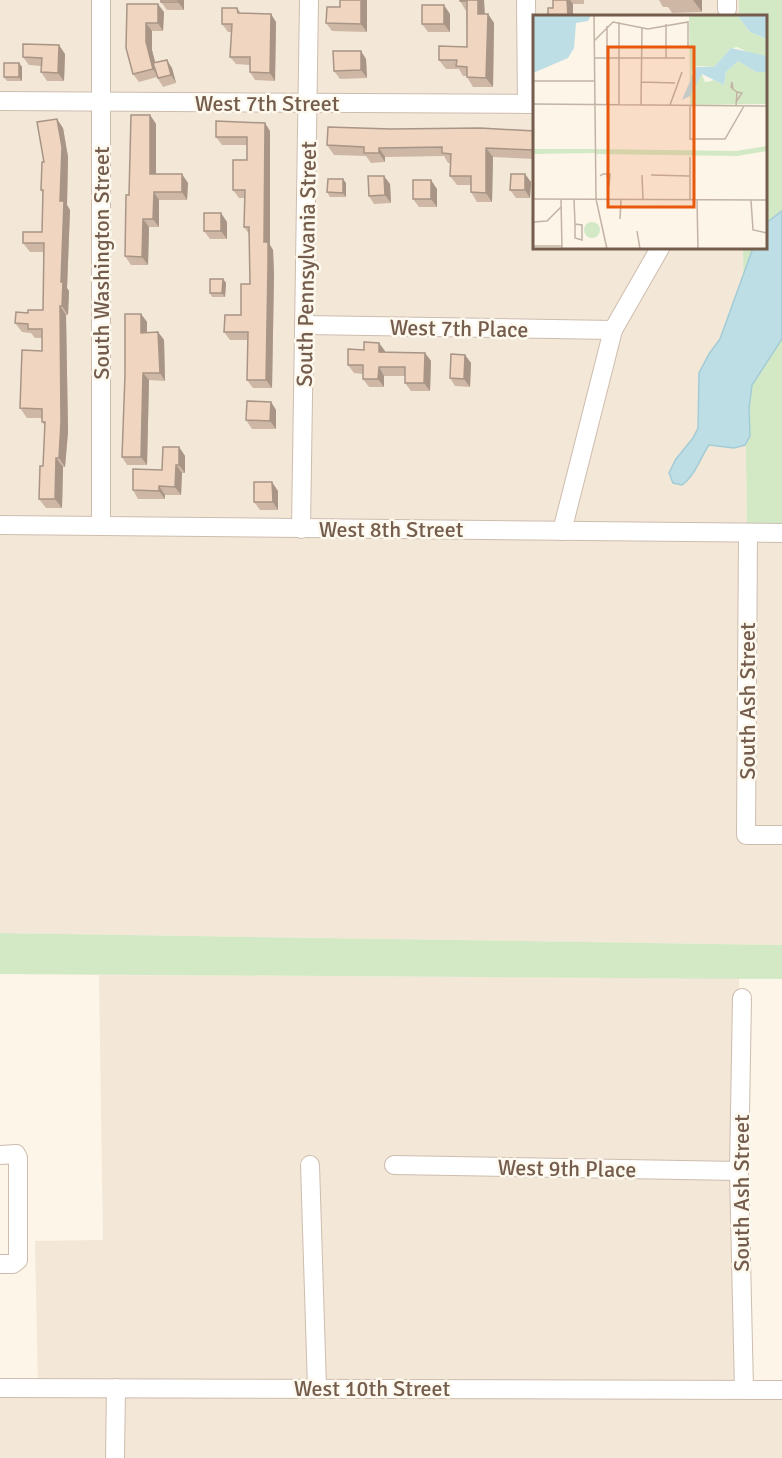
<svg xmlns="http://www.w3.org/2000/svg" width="782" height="1458" viewBox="0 0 782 1458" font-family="Signika,sans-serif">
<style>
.residential{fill:#f3e7d7}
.green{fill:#d3e9c6}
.water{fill:#bddee5;stroke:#a3ccd6;stroke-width:1.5}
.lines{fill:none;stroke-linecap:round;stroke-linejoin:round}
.minor-casing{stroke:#cebdae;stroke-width:20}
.minor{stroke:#fff;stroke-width:18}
.wall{fill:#ceb7a5}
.shaded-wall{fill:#a89586}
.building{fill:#f0d5c0;stroke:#a89586;stroke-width:1.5}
.labels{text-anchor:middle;stroke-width:5;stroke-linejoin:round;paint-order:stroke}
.street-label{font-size:22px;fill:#755d4d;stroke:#fef9ee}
.inset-road{fill:none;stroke:#c2b3a5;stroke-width:1.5}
.view{fill:#e8590c;fill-opacity:0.15;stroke:#e8590c;stroke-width:3}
.inset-edge{fill:none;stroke:#755d4d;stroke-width:3}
</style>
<rect width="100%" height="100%" fill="#fcf5e8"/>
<!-- residential -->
<g class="residential">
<polygon points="0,0 739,0 739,16 534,16 534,248 743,248 747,527 0,521"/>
<polygon points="0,530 782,536 782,945 0,933"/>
<polygon points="99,975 739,978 741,1386 38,1384 35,1241 103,1240"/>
<polygon points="0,1388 782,1395 782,1458 0,1458"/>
</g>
<!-- green -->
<g class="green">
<polygon points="739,0 782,0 782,211 766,223 766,16 739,16"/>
<polygon points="743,248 759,248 762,369 782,339 782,527 747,527"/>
<polygon points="0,933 782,945 782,979 0,974"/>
</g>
<!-- water -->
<path class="water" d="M782,211V339L752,385L749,408L750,436L745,445L734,448L709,445C700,458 695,476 682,485L673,483L669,473L676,459L693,438L698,428L699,373L709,354L720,339L753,248H766V223Z"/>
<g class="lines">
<defs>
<g id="minor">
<polyline points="101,0 101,526"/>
<polyline points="526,0 527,104"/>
<polyline points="727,9 727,0"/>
<polyline points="0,101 534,104"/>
<polyline points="305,325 613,330"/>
<polyline points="0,525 782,533"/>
<polyline points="301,529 309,0"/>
<polyline points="562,531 613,330 660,248"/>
<polyline points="748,533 746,835 782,835"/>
<polyline points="742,998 739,1171 744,1389"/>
<polyline points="0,1155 16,1154 18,1158 18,1260 13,1264 0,1264"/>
<polyline points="310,1165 317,1388"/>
<polyline points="394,1165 739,1171"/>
<polyline points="0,1388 782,1390"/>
<polyline points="115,1458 116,1388"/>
</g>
</defs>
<!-- minor casing -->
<use href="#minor" class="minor-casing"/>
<!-- minor -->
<use href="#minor" class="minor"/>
</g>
<!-- wall -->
<g class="wall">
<polygon points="184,0 184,10 167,10 161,2"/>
<polygon points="367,0 367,32 332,31 326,23 340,7"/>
<polygon points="484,0 485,14 488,14 494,23 493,87 473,87 467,77 467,76 463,76 459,69 446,69 439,60 467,47 466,11 460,1"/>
<polygon points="553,0 584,0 584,4 573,4 573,16 548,16 553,8"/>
<polygon points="659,0 702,0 702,12 672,13 668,7 663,7"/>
<polygon points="127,4 164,12 163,31 152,31 152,50 155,63 172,68 176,83 163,87 157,77 139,82 133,74"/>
<polygon points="237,8 241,13 276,22 275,81 255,80 250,72 250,65 236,64 230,57 232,32 228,32 222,24"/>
<polygon points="450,14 450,32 428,32 422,24"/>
<polygon points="65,54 64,81 47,81 41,72 41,66 29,65 23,57"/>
<polygon points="366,59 367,78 340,79 334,71"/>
<polygon points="19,63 22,67 22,81 7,81 4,77"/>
<polygon points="150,115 156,124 156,174 188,183 187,200 159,200 159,227 149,227 148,265 131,265 125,256 129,195"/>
<polygon points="63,128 68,157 67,205 70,210 67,288 69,291 68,315 66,315 68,432 65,467 63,467 62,508 46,508 39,499 43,466 45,426 42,422 42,418 27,418 20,408 42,351 42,338 35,338 31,333 22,332 15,323 28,313 43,310 43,252 30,252 23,243 42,232 43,193 41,190 44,162"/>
<polygon points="391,129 534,131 534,159 493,157 492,202 477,202 471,192 471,185 457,185 450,176 451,163 448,163 444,156 385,157 385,162 371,163 366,156 334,155 327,145"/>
<polygon points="270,131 270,245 273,250 274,274 272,388 253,388 247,380 248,340 230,340 224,332 241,315 250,284 249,234 244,227 245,198 239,198 233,190 247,160 247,145 222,145 216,137"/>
<polygon points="531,182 530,198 516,198 510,190"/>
<polygon points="346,183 346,197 330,197 327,192"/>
<polygon points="390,184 391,203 374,204 369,196"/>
<polygon points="437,189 437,207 419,207 413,199"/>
<polygon points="227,222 227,239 210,239 204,231"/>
<polygon points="223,279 226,283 225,297 212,297 210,293"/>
<polygon points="141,314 147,322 147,333 158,332 164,340 165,381 149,380 147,465 127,465 122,457"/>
<polygon points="379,343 385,352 425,353 431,361 430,391 411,391 405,383 405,376 384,376 384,387 369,387 363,379 363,374 354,373 348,365 364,350"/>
<polygon points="465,355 471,363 470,387 455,386 450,378"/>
<polygon points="271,402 276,410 276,429 252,429 246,420"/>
<polygon points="179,447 185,456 185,473 182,473 181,495 165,495 165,499 138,499 133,490 162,470"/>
<polygon points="278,491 278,510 260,510 254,502"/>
</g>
<!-- shaded-wall -->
<g class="shaded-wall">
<polygon points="178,0 184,0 184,10 178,2"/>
<polygon points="361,0 367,0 367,32 361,24"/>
<polygon points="478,0 484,0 485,23 478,14"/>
<polygon points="567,0 570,0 573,4 573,16 568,16"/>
<polygon points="693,0 702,0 702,12"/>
<polygon points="158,4 164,12 163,31 158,23"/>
<polygon points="444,5 450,14 450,32 444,24"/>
<polygon points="271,14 276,22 275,81 270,73"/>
<polygon points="488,14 494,23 493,87 486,78"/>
<polygon points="146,23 152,31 152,50 159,77 153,69 146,42"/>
<polygon points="59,45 65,54 64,81 58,73"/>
<polygon points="361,51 366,59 367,78 361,70"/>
<polygon points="167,60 172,68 176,83 171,75"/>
<polygon points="19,63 22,67 22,81 19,77"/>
<polygon points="150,115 156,124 156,182 150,174"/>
<polygon points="57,119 63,128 68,157 67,205 70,210 67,288 69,291 68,315 62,306 61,282 60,201"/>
<polygon points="265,123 270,131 270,245 273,250 274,274 272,388 266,380 264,242"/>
<polygon points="379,148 385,157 385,162 379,153"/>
<polygon points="486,148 493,157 492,202 486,193"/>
<polygon points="182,174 188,183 187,200 182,192"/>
<polygon points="525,174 531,182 530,198 525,190"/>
<polygon points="384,176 390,184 391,203 385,195"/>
<polygon points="343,179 346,183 346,197 343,193"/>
<polygon points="431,180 437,189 437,207 431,199"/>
<polygon points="154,192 159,200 159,227 153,219"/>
<polygon points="221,213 227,222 227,239 221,231"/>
<polygon points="143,219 149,227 148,265 142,257"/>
<polygon points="223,279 226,283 225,297 222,293"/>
<polygon points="60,306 66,315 68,432 65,467 59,458"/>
<polygon points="141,314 147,322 147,341 141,333"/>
<polygon points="158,332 164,340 165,381 160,373"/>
<polygon points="379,343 385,351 385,360 379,352"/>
<polygon points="425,353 431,361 430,391 424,383"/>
<polygon points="465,355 471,363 470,387 464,379"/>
<polygon points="379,367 384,376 384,387 378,379"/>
<polygon points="143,373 149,380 147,465 141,457"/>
<polygon points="271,402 276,410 276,429 270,421"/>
<polygon points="179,447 185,456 185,473 179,465"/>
<polygon points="56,458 63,467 62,508 55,499"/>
<polygon points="176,465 182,473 181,495 175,487"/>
<polygon points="272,482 278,491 278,510 273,502"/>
<polygon points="159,486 165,495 165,499 159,491"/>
</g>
<!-- building -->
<g class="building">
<rect x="161" y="0" width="17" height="2"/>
<polygon points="340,0 361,0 361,24 326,23 327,7 340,7"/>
<polygon points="460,0 478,0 478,14 488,14 486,78 467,77 467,67 456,66 457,60 439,60 439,46 467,47 467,1 460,1"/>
<polygon points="553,0 567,0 568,16 548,16 548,8 553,8"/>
<polygon points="127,4 158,4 158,23 146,23 146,42 153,69 133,74 126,48"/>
<rect x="422" y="5" width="22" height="19"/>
<polygon points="222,8 237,8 238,13 271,14 270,73 250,72 250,57 230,57 232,24 222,24"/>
<polygon points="23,44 59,45 58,73 41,72 42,58 23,57"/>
<polygon points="333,51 361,51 361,70 334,71"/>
<polygon points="167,60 171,75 158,78 153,63"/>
<rect x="4" y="63" width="15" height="14"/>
<polygon points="131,115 150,115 150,174 182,174 182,192 154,192 153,219 143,219 142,257 125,256 126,195 129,195"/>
<polygon points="57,119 62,147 60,201 64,201 61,282 63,282 62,306 60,306 61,422 59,458 56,458 55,499 39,499 40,466 43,466 45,422 42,422 42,409 20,408 22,350 42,351 42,329 28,329 28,324 15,323 16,312 28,313 28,310 43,310 44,243 23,243 23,232 42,232 43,190 41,190 42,162 44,162 37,122"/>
<polygon points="216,121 265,123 264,242 268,242 268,266 266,380 247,380 248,332 224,332 225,315 241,315 241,284 250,284 249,227 244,227 245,190 233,190 233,160 247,160 247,137 216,137"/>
<polygon points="328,127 391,129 480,128 534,131 534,150 486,148 486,193 471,192 471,176 450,176 451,154 442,153 442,147 379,148 379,153 364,153 364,147 327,145"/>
<polygon points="511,174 525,174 525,190 510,190"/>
<polygon points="368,176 384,176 385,195 369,196"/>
<polygon points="328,179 343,179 343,193 327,192"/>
<rect x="413" y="180" width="18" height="19"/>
<rect x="204" y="213" width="17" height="18"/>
<polygon points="210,279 223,279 222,293 210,293"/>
<polygon points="125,314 141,314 141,333 158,332 160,373 143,373 141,457 122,457 125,375"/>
<polygon points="364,342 379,343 379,352 425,353 424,383 405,383 405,367 379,367 378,379 363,379 363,365 348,365 348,349 364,350"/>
<polygon points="451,354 465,355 464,379 450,378"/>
<polygon points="247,401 271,402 270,421 246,420"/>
<polygon points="163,447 179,447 179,465 176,465 175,487 159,486 159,491 133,490 133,469 162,470"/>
<polygon points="254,482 272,482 273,502 254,502"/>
</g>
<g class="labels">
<!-- street labels -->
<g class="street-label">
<text x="267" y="111">West 7th Street</text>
<text transform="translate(101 263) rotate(-90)" y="8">South Washington Street</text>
<text transform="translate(306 264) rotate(-89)" y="8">South Pennsylvania Street</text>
<text transform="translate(459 328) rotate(1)" y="8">West 7th Place</text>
<text x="391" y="537">West 8th Street</text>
<text transform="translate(747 701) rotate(-90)" y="8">South Ash Street</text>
<text transform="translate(567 1168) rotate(1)" y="8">West 9th Place</text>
<text transform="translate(741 1193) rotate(-90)" y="8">South Ash Street</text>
<text x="372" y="1396">West 10th Street</text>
</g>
</g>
<!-- overview -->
<g transform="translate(533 15)">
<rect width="234" height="234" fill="#fcf5e8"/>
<path d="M156,0H204L217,17L234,24V41L225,42L204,32L197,34L181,52L164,51L158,57L162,68L169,59L172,67L182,65L191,70L193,57L205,46L223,57H234V89L157,90ZM234,131V136L204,141L63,139V134L203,136ZM0,134H62V138L0,139ZM51 215a8 8 0 1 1 16 0a8 8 0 1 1-16 0Z" fill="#d3e9c6"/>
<path d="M0,0H58L55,6L43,8L41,33L35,43L0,58ZM204,0H234V24L217,17ZM198,33L234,41V57H223L205,46L193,57L191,70L169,59L157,81L149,85L163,52H181Z" fill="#bddee5"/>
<path class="inset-road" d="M61,0L63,184L74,234M86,7V90M133,9V43M74,11V90M61,26L80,7L115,14L155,7V33M61,43H152M0,66H62M109,67L142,68M200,74L199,67L198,72L201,75L204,77M0,89L234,91M108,90L109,13M137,90L149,57M157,90V124H192L211,91M203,91L204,77L209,78L203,87M157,142V185M109,160L110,185M118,160L156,161M67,161L70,159H77L76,171L74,159M0,184L234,185M28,184L29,234M41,184L42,209V223L49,225V210L42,209M164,185L165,234M218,185L220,215L234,218M87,204L88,185M0,207L14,206L28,192M104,216L107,234M0,231H29"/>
<path class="view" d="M75,32H161V192H75Z"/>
<rect width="234" height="234" class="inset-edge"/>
</g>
</svg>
